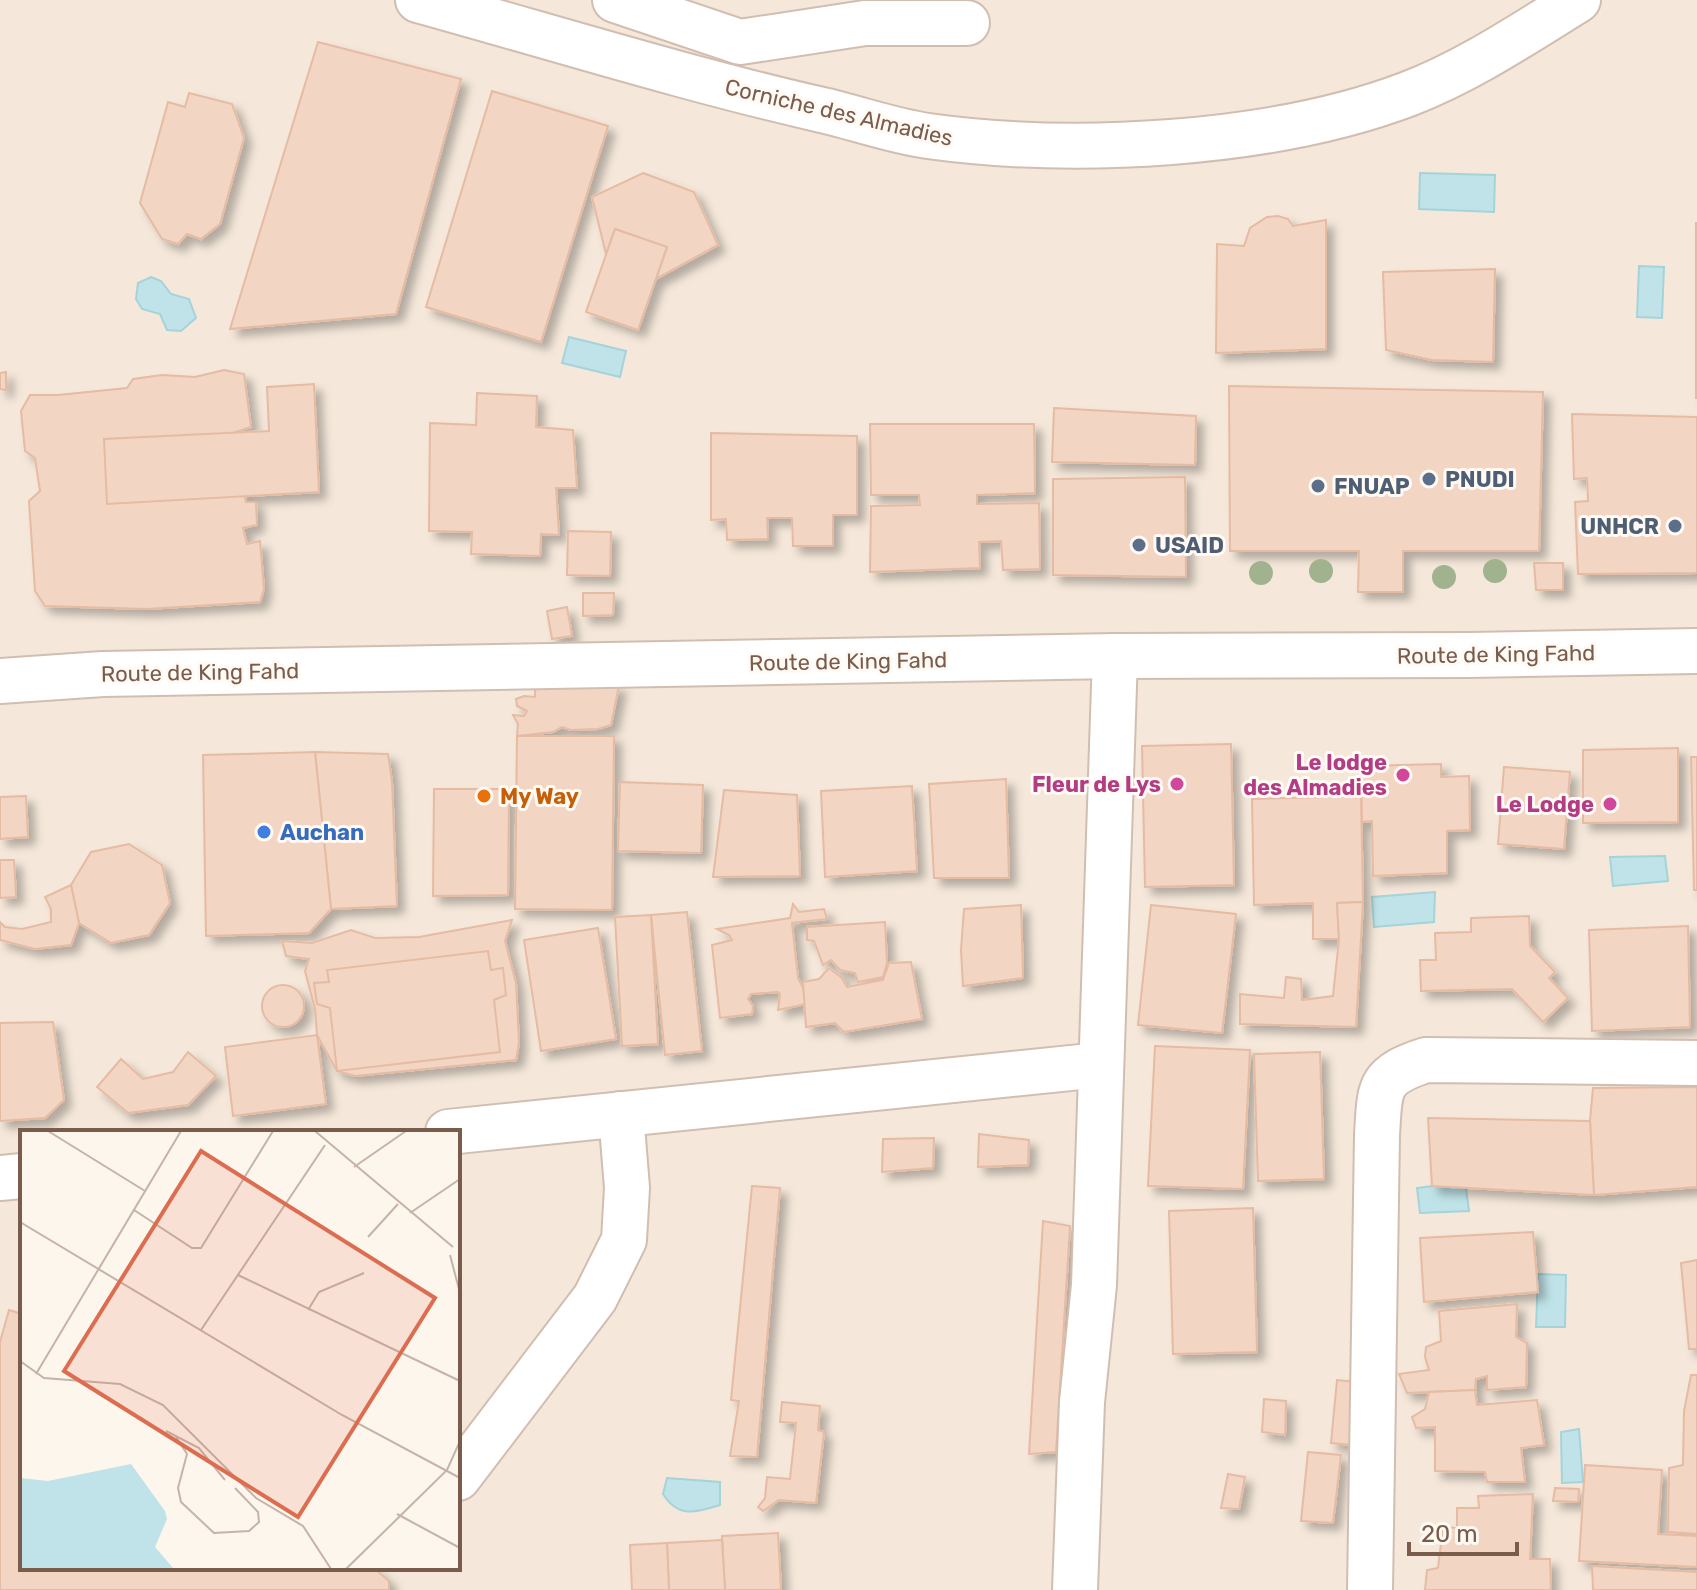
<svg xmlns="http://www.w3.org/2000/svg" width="1697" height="1590" viewBox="0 0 1697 1590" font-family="Rubik,sans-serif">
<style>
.residential{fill:#f5e8da;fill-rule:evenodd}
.water{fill:#bfe3e8;stroke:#a5d3da;stroke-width:2}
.building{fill:#f3d5c3;stroke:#e6bba3;stroke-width:2;filter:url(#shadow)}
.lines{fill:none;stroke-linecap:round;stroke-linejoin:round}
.minor-casing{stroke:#d1beb0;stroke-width:48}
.minor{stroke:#fff;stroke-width:44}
.tree{fill:#a0b28e}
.service-dot{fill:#5c6f8a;stroke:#fffaf3;stroke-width:3}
.hotel-dot{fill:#d1479c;stroke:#fffaf3;stroke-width:3}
.food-dot{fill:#e8710a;stroke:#fffaf3;stroke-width:3}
.shop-dot{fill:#3f7fe0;stroke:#fffaf3;stroke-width:3}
.labels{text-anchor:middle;stroke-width:6;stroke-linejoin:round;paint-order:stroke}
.street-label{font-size:22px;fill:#7a5c4d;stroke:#fffaf3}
.service-label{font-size:22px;font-weight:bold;fill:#4e5e75;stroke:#fffaf3;text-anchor:start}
.hotel-label{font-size:22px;font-weight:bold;fill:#b23c85;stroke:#fffaf3;text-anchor:end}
.food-label{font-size:22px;font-weight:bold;fill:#c56008;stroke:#fffaf3;text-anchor:start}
.shop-label{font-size:22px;font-weight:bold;fill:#366cbe;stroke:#fffaf3;text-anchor:start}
.inset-road{fill:none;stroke:#c5b3a7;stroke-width:2}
.view{fill:#dc6d51;fill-opacity:0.15;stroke:#dc6d51;stroke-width:4}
.inset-edge{fill:none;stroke:#7a5c4d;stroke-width:4}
</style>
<defs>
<filter id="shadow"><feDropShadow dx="7" dy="7" stdDeviation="4" flood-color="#0004"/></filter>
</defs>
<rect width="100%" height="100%" fill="#fdf6ec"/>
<!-- residential -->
<path class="residential" d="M0,0H1697V1590H0ZM22,1132H458V1568H22Z"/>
<!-- water -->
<g class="water">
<polygon points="1420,173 1495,175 1494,212 1419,209"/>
<polygon points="1639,266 1664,267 1662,318 1637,317"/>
<polygon points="151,277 161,281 171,294 189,299 196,318 181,331 167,330 160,314 142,309 136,299 138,283"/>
<polygon points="569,337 626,351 620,377 562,363"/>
<polygon points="1665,856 1668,881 1613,886 1610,857"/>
<polygon points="1435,892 1434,922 1374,927 1372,897"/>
<polygon points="1432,1186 1466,1188 1469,1211 1420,1213 1417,1188"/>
<polygon points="1538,1274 1566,1275 1565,1327 1536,1327"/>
<polygon points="1579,1429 1583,1482 1562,1483 1561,1432"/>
<path d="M667,1478L720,1482V1505C695,1513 678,1518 663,1494Z"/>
</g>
<!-- building -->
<g class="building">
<polygon points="318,42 461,79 396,314 230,329"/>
<polygon points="492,91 608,126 541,342 426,307"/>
<polygon points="189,93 232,104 244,138 220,224 201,239 187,234 178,244 162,239 140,203 168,102 185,107"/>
<polygon points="643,173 694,192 718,245 656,279 667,247 615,229 606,254 592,197"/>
<polygon points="1278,216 1288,219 1293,226 1326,220 1326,349 1216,353 1217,244 1244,246 1250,228 1267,217"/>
<polygon points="1696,222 1697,398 1696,398"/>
<polygon points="615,229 667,247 638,330 586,312"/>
<polygon points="1495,269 1493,362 1432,360 1386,350 1383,272"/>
<polygon points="224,370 244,374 251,427 233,433 233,439 249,441 246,474 253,487 243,488 246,502 256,502 257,525 243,528 247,544 260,541 264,589 260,602 147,609 45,606 35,591 29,501 40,491 35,458 25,451 21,411 30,395 58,395 127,388 133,379 162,375 195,377"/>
<polygon points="6,372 6,390 0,389 0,373"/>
<polygon points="314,384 319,492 107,504 104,439 269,431 267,387"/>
<polygon points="1229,386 1543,392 1539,551 1403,551 1403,592 1358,592 1359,551 1230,551"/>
<polygon points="477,393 537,396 536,427 573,430 577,488 556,488 559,535 541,534 540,556 471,554 472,532 429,531 430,423 476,425"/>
<polygon points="1054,408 1196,416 1195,465 1052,462"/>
<polygon points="1572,414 1697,417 1697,573 1578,574 1575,502 1588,501 1587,478 1574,479"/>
<polygon points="870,424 1034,424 1035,493 977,495 977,504 1039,503 1040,569 1003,570 1001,541 979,542 980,568 870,572 871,506 920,505 919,495 871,495"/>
<polygon points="711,433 857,436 857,515 833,515 833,546 793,546 792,518 767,518 768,539 727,540 726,519 711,520"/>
<polygon points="1185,477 1186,577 1053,575 1053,479"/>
<polygon points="568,531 611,532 610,576 567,575"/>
<polygon points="1534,563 1563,563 1563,590 1536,590"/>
<polygon points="583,593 614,593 613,615 583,616"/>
<polygon points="567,607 572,636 552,639 547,611"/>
<polygon points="619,685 611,725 598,729 571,730 562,727 553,732 517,736 518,724 513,715 524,716 527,711 517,706 516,699 524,696 535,697 535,686"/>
<polygon points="517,736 614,736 612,910 515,909"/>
<polygon points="1231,744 1234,885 1145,887 1142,746"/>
<polygon points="1678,748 1678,822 1583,823 1583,750"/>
<polygon points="315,752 388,754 392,782 397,906 331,909"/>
<polygon points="315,752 331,909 309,933 206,936 203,755"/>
<polygon points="1691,757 1697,757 1697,890 1694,890"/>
<polygon points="1441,764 1441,777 1469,776 1470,830 1447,831 1447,873 1373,876 1372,821 1362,822 1361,766"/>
<polygon points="1504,767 1570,772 1564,849 1498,844"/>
<polygon points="1006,779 1009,878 934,878 929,784"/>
<polygon points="620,782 703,785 701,853 618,851"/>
<polygon points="912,786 917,871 825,877 821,791"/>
<polygon points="434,789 509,789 508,895 433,896"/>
<polygon points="724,790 797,795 800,876 713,877"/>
<polygon points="26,796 28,837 0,839 0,797"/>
<polygon points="1361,796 1363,902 1337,903 1339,939 1313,939 1313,903 1254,905 1252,799"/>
<polygon points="129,844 162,865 170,903 149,935 111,943 79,923 71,885 91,852"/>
<polygon points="0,860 14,860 16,897 0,898"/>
<polygon points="71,885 79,923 71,945 35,949 0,940 0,922 5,927 22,929 51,922 51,909 45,897"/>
<polygon points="1363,902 1356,1027 1240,1024 1240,994 1284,998 1286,977 1301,979 1302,1000 1333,996 1339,939 1337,903"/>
<polygon points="793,904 799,912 824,909 827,919 792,923 798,978 803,988 806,1004 778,1010 780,994 778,992 751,994 748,999 753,1006 752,1014 720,1018 712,945 732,940 729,935 717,929 790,918"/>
<polygon points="1021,905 1023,978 963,986 961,950 964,909"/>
<polygon points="1151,905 1236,914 1222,1033 1138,1025"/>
<polygon points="687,912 702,1051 665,1055 651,915"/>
<polygon points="651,915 658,1044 622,1046 615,917"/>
<polygon points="1529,916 1530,946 1555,972 1549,978 1568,998 1543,1022 1512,989 1421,991 1420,960 1436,960 1435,933 1471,932 1471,918"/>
<polygon points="512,920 505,941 516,983 519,1043 516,1060 355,1076 337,1071 317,1035 315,1009 305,971 309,959 286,956 282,941 312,943 351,930 375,938 419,937"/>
<polygon points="885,922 887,963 883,977 858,982 855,973 840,970 831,960 823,965 814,941 807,940 807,927"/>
<polygon points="1688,926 1690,1027 1592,1031 1589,930"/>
<polygon points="598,928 616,1039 541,1051 524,940"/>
<polygon points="488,951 491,970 503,968 506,995 494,1000 500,1052 337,1071 330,1008 317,1004 314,983 329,982 327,970"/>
<polygon points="911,962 922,1019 844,1032 835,1023 806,1027 803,982 819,979 829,968 842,978 847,987 883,980 889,963"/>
<circle cx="283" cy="1006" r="21"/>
<polygon points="53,1022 64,1100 45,1118 0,1121 0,1023"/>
<polygon points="317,1035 326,1104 233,1116 225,1047"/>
<polygon points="1155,1046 1250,1050 1243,1189 1148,1186"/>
<polygon points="188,1052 216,1076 188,1105 128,1113 97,1087 121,1059 143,1079 173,1072"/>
<polygon points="1320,1052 1324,1179 1258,1181 1254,1054"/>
<polygon points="1697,1087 1697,1187 1594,1195 1590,1121 1593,1088"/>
<polygon points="1428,1118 1590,1121 1594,1195 1432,1186"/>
<polygon points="979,1134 1029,1140 1028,1165 978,1167"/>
<polygon points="934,1138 933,1168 882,1172 883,1139"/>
<polygon points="752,1186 780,1188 757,1457 730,1456 739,1401 731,1400"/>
<polygon points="1253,1208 1257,1352 1173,1354 1169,1211"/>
<polygon points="1043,1221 1070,1226 1056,1452 1029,1454"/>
<polygon points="1533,1232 1538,1292 1424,1302 1420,1238"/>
<polygon points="1697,1260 1697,1349 1689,1349 1681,1263"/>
<polygon points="1517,1304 1516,1337 1527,1343 1526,1387 1487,1390 1487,1376 1476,1379 1475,1390 1407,1393 1399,1374 1429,1370 1425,1357 1426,1347 1441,1341 1439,1311"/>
<polygon points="9,1310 22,1314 22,1568 374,1568 389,1581 389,1590 0,1590 0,1342"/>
<polygon points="1691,1375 1697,1375 1697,1534 1668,1532 1669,1468 1683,1465 1684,1411"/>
<polygon points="1337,1380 1357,1382 1352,1445 1331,1443"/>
<polygon points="1475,1390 1477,1405 1537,1400 1544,1445 1521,1448 1525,1482 1487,1482 1485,1472 1435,1471 1435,1427 1416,1428 1412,1417 1425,1409 1429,1392"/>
<polygon points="1264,1399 1286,1401 1285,1435 1262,1432"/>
<polygon points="782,1402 820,1406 818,1430 824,1432 816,1503 779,1500 763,1511 758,1507 765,1498 767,1477 790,1479 796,1423 780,1422"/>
<polygon points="1308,1452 1341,1455 1333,1523 1301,1521"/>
<polygon points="1585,1465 1662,1470 1658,1534 1697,1536 1697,1567 1579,1561"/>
<polygon points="1228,1474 1245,1477 1239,1509 1221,1508"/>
<polygon points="1555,1488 1579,1489 1578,1502 1553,1501"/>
<polygon points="1533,1494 1530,1559 1550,1559 1551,1590 1425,1590 1427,1570 1438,1568 1443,1527 1457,1528 1457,1508 1479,1508 1478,1496"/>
<polygon points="778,1533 781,1590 725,1590 722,1536"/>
<polygon points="722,1540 725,1590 669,1590 667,1543"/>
<polygon points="667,1543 669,1590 632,1590 630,1545"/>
<polygon points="1592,1566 1697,1572 1697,1590 1593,1590"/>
</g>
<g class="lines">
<defs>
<g id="minor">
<path d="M418,0C552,37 686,79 822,110C857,118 893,131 928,136C1073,156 1271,146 1408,94C1468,71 1523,34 1578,0"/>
<polyline points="615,0 740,42 865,23 967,23"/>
<polyline points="0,681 103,674 1115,656 1469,655 1697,651"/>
<polyline points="448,1132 1100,1065"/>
<polyline points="0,1178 22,1176"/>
<polyline points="458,1478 595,1298 624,1240 627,1188 621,1114"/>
<polyline points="1075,1590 1082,1402 1094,1285 1115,656"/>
<path d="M1370,1590L1377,1135C1380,1087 1377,1076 1426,1060L1697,1063"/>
</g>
</defs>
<!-- minor casing -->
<use href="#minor" class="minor-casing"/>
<!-- minor -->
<use href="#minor" class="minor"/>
</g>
<!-- trees -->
<g class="tree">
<circle cx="1321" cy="571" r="12"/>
<circle cx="1495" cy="571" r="12"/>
<circle cx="1261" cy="573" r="12"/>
<circle cx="1444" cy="577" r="12"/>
</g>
<!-- markers -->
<g class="service-dot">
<circle cx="1429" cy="479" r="8"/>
<circle cx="1318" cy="486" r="8"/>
<circle cx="1675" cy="526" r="8"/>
<circle cx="1139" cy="545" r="8"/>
</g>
<g class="hotel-dot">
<circle cx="1403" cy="775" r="8"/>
<circle cx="1177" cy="784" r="8"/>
<circle cx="1610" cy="804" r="8"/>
</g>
<circle class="food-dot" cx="484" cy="796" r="8"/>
<circle class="shop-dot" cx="264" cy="832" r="8"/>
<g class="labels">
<!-- street labels -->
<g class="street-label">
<text transform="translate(839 112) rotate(13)" y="8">Corniche des Almadies</text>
<text transform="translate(1496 654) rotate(-1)" y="8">Route de King Fahd</text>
<text transform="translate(848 661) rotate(-1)" y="8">Route de King Fahd</text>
<text transform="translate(200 672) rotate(-1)" y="8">Route de King Fahd</text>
</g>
<!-- service labels -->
<g class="service-label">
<text x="1445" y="487">PNUDI</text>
<text x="1334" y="494">FNUAP</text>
<text x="1659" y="534" text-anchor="end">UNHCR</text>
<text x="1155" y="553">USAID</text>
</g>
<!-- hotel labels -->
<g class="hotel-label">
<text x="1387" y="770">Le lodge<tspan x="1387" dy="25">des Almadies</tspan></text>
<text x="1161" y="792">Fleur de Lys</text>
<text x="1594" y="812">Le Lodge</text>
</g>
<!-- food labels -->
<g class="food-label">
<text x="500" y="804">My Way</text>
</g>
<!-- shop labels -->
<g class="shop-label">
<text x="280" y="840">Auchan</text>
</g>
</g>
<!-- overview -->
<g transform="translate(20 1130)">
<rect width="440" height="440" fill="#fdf6ec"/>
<path d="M111,334L145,381L147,389L135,417L154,439H0V348L28,351Z" fill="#bfe3e8"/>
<path class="inset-road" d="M28,1L125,61M295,1L433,117M334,37L386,1M114,80L172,118H181L253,1M390,83L440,49M0,92L322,285L440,348M348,107L378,74M430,125L440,163M218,145L440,251M288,180L299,162L344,143M181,200L305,15M0,231L24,248L100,254L143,275L236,368L283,396L311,439M16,244L161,1M146,301L179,318L205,350M156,307L167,324L158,358L161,372L194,403L229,401L239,392L238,382L215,358M377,384L440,418M326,439L427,340L440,311"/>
<path class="view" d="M181,21L415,168L278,387L44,241Z"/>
<rect width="440" height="440" class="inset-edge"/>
</g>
<!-- scale -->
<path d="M1409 1542v12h108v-12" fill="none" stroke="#7a5c4d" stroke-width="4"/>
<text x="1421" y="1542" font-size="24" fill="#7a5c4d" stroke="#fffaf3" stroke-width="6" paint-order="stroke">20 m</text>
</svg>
